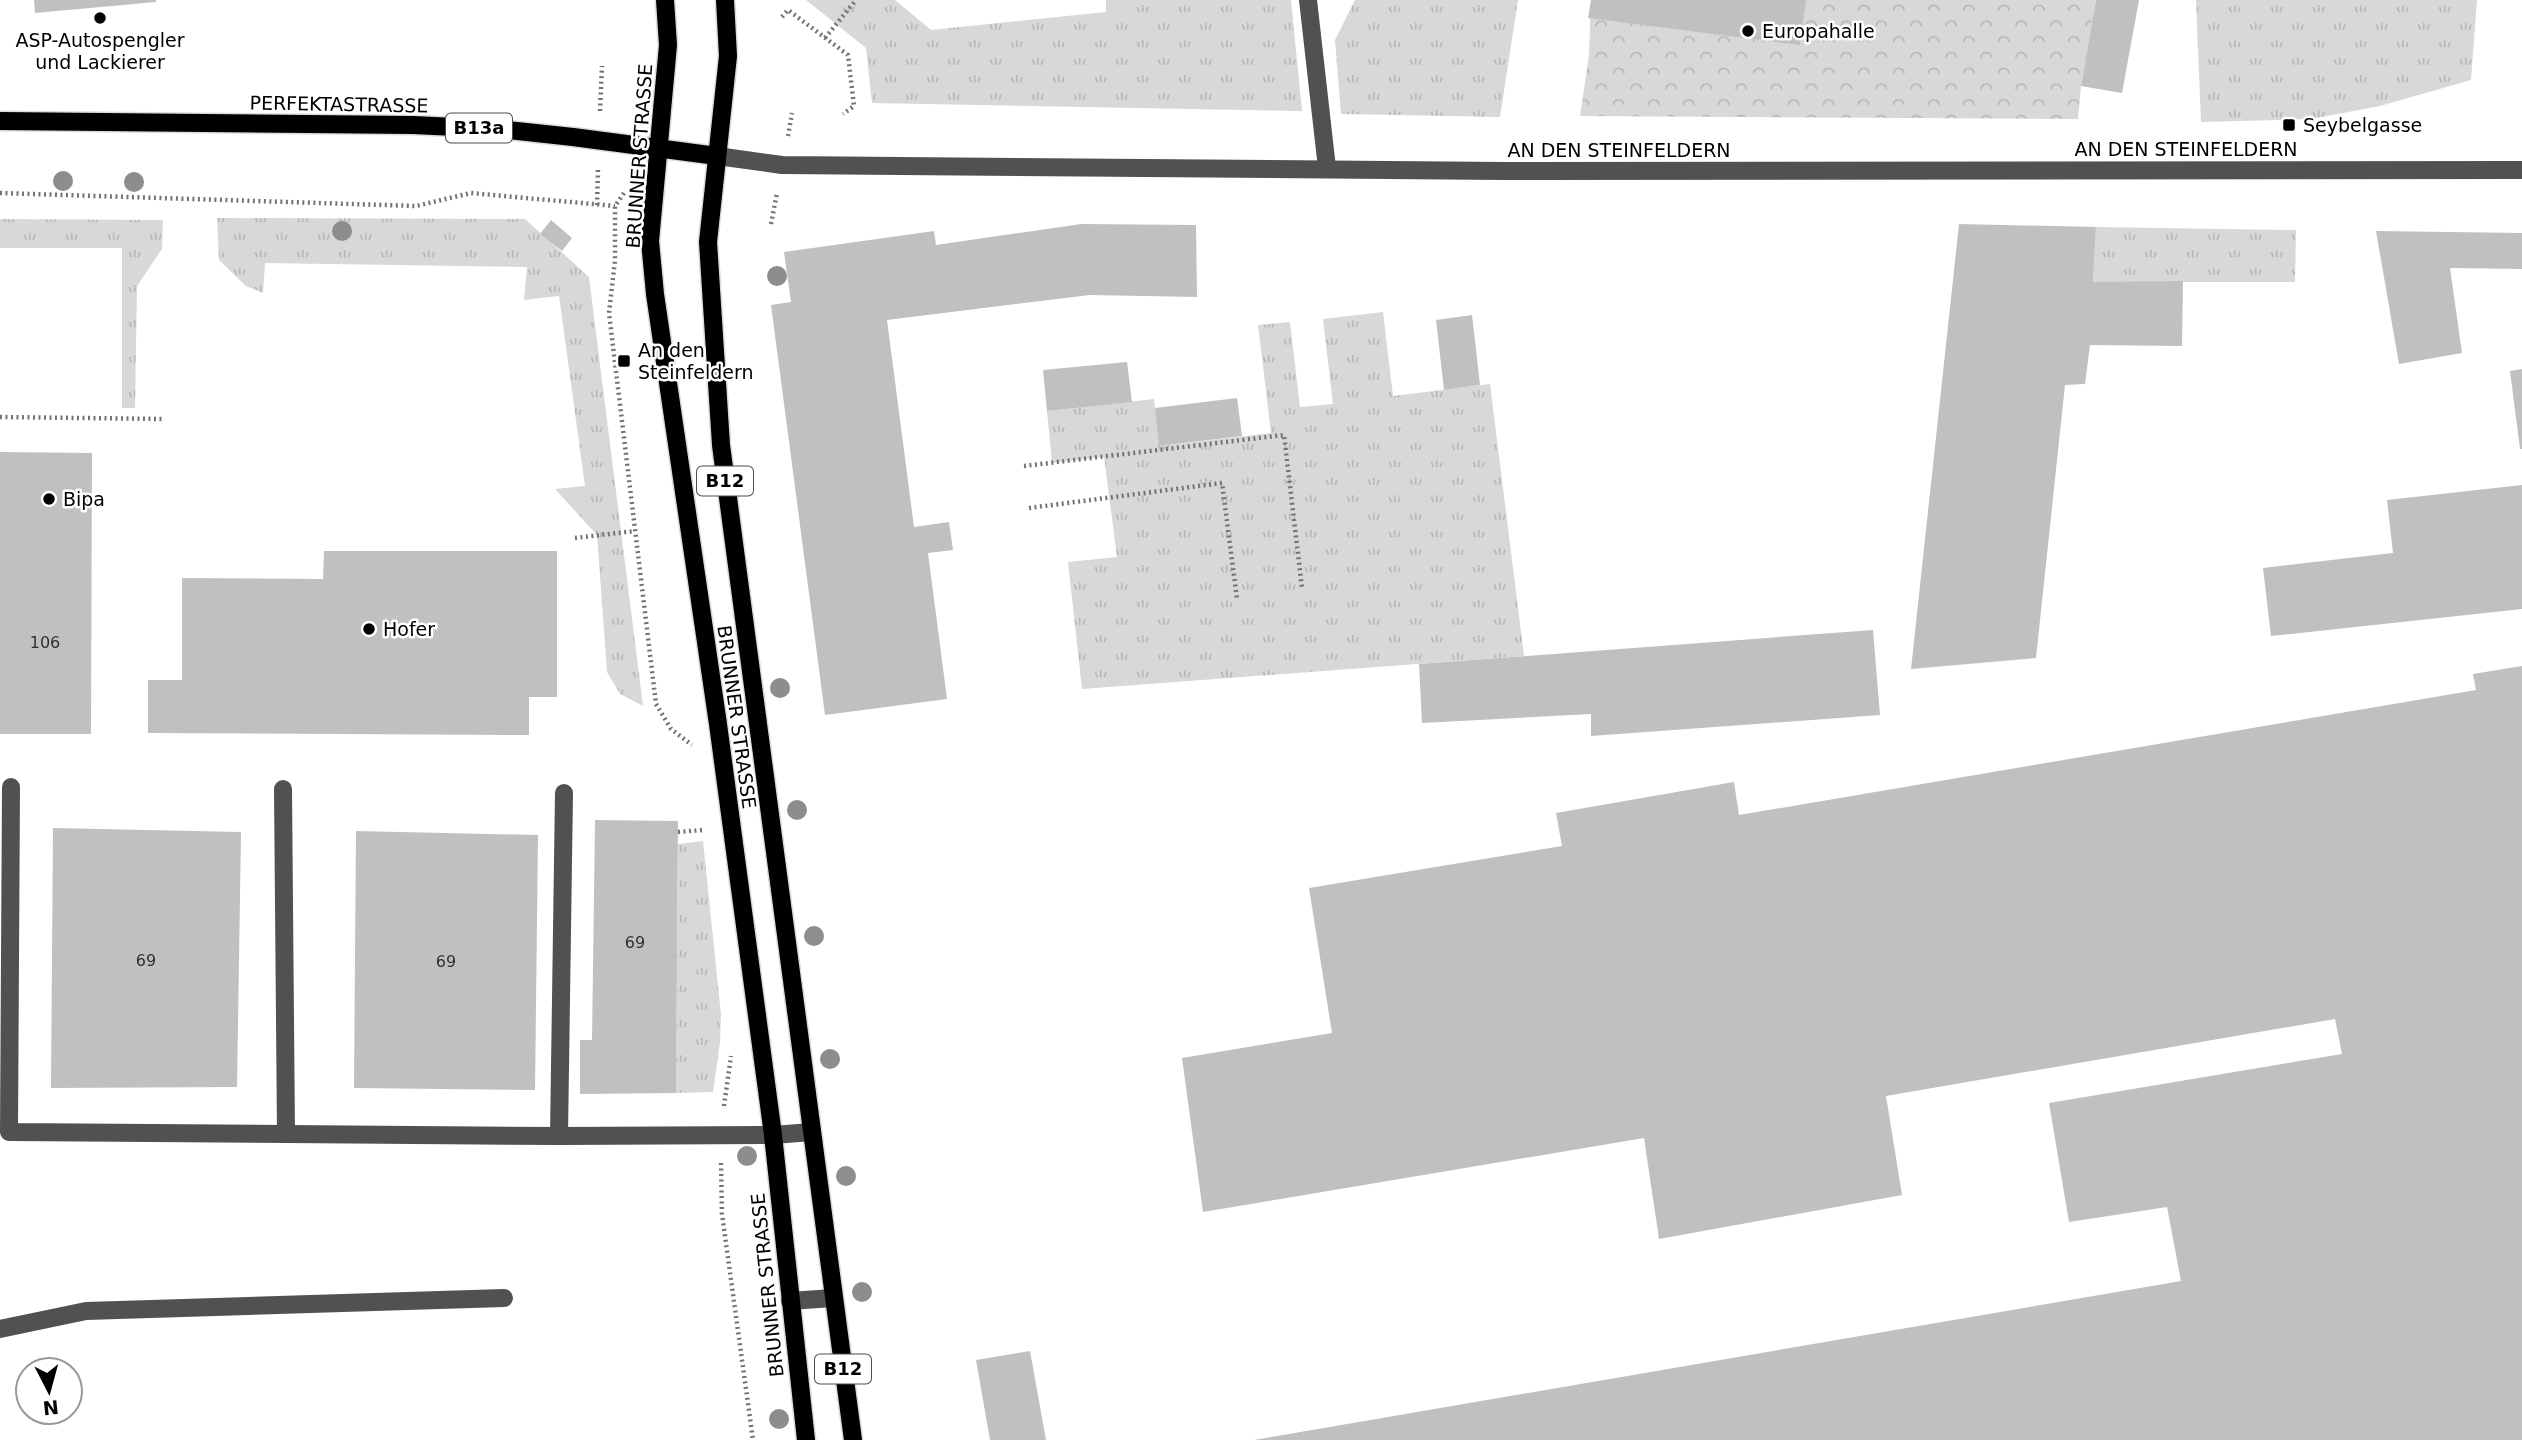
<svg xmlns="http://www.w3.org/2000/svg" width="2522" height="1440" viewBox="0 0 2522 1440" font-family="'DejaVu Sans',sans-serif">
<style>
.grass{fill:url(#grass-tufts)}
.park{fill:url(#park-crowns)}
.building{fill:#c0c0c0}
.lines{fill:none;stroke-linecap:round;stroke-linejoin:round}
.major-casing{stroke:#dbdbdb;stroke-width:21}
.path{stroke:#737373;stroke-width:4.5;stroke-dasharray:2 3.5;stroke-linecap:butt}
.minor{stroke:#515151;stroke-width:18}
.major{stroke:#000;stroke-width:18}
.tree{fill:#8d8d8d}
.poi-dot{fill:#000;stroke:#fff;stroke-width:2.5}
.labels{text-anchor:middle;stroke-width:5;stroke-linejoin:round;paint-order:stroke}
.number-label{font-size:16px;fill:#303030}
.shield{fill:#fff;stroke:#4c4c4c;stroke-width:2}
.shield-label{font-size:18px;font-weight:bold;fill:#000}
.poi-label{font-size:19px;fill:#000;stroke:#fff;text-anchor:start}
.street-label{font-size:19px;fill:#000;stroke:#fff}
</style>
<defs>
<pattern id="grass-tufts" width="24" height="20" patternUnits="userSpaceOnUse" patternTransform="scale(1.75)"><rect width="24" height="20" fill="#d8d8d8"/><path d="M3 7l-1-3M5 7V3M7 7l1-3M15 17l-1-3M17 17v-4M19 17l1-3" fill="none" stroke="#b8b8b8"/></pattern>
<pattern id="park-crowns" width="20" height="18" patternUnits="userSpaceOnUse" patternTransform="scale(1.75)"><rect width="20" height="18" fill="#d8d8d8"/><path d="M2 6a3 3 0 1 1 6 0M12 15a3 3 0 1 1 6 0" fill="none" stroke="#b8b8b8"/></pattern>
</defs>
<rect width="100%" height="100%" fill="#fff"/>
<!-- grass -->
<g class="grass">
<polygon points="806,0 895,0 931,30 1106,12 1106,0 1291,0 1302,111 872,103 866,48"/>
<polygon points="1355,0 1518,0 1500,117 1341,114 1335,40"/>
<polygon points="2196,0 2477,0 2471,80 2380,106 2311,119 2201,122"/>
<polygon points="217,218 525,219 589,277 643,706 620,694 607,672 597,535 555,489 585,486 559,296 524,300 527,267 265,263 263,293 246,286 219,260"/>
<polygon points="0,219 163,220 162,249 137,286 135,408 122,408 122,248 0,248"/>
<polygon points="2096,227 2296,230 2295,282 2093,282"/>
<polygon points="1383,312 1393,396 1490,384 1524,656 1082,689 1068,562 1117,557 1104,457 1052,463 1047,411 1154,399 1160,446 1271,433 1258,325 1290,322 1300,407 1333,404 1323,319"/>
<polygon points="703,841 721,1015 720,1042 713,1092 676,1093 678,844"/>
</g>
<!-- park -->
<polygon class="park" points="1591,0 2096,0 2081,86 2078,119 1580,116 1589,55"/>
<!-- building -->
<g class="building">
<polygon points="34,0 156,0 156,2 35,13"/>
<polygon points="1591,0 1806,0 1800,45 1588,18"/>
<polygon points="2096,0 2139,0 2122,93 2081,86"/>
<polygon points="551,220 572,238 562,251 540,234"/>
<polygon points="1081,224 1196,225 1197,297 1090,295 887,320 914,527 949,522 953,550 928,553 947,699 825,715 771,305 791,302 784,252 934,231 936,245"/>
<polygon points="1959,224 2096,227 2093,282 2183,281 2182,346 2090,345 2085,384 2065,385 2036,658 1911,669"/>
<polygon points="2376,231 2522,233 2522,269 2450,268 2462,353 2399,364"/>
<polygon points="1472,315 1480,385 1444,390 1436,320"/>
<polygon points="1127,362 1132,402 1047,411 1043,370"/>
<polygon points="2522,369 2522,449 2520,449 2510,371"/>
<polygon points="1237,398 1242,436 1159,446 1155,408"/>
<polygon points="0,452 92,453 91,734 0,734"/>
<polygon points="2522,485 2522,609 2271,636 2263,568 2393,553 2387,500"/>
<polygon points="324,551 557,551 557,697 529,697 529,735 148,733 148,680 182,680 182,578 323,579"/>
<polygon points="1873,630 1880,715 1591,736 1591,714 1422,723 1419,664"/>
<polygon points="2522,666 2522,1440 1254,1440 2181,1281 2167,1207 2069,1222 2049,1103 2342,1054 2335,1019 1886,1096 1902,1195 1659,1239 1644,1138 1203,1212 1182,1058 1332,1033 1309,888 1562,846 1556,813 1734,782 1739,815 2476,690 2473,674"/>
<polygon points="595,820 678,821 676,1093 580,1094 580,1040 592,1040"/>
<polygon points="53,828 241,832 237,1087 51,1088"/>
<polygon points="356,831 538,835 535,1090 354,1088"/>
<polygon points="1030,1351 1046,1440 990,1440 976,1360"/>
</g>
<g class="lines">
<defs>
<g id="major">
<polyline points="665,0 668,45 650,241 655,294 718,724 773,1135 806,1440"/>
<polyline points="725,0 728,56 708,242 721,445 853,1440"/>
<polyline points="0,121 413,125 498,129 573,137 717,156"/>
</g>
</defs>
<!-- major casing -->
<use href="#major" class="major-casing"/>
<!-- path -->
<g class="path">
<polyline points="782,17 788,10 848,55 854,106 843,114"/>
<polyline points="825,38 856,0"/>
<polyline points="600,111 602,66"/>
<polyline points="788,136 792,113"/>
<polyline points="0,193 416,206 471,193 615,206"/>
<polyline points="624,193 615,206 615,260 609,313 656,704 671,729 692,745"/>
<polyline points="597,205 598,169"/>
<polyline points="771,224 777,193"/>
<polyline points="0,417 163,419"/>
<polyline points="1024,466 1284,435 1302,588"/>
<polyline points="1029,508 1222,483 1237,599"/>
<polyline points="575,538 635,531"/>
<polyline points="678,832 702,830"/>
<polyline points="724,1106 731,1056"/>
<polyline points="721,1163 722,1214 753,1440"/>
</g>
<!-- minor -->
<g class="minor">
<polyline points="1308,0 1327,168"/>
<polyline points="717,156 782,165 1505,171 2522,170"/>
<polyline points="11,787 9,1132 559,1136 773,1135 812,1132"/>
<polyline points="283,789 286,1134"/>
<polyline points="559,1136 564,793"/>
<polyline points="790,1301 833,1298"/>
<polyline points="0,1329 86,1311 504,1298"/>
</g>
<!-- major -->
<use href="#major" class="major"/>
</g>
<!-- trees -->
<g class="tree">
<circle cx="63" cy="181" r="10"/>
<circle cx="134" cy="182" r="10"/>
<circle cx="342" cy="231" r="10"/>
<circle cx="777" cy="276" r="10"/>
<circle cx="780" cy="688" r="10"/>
<circle cx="797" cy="810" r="10"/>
<circle cx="814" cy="936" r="10"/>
<circle cx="830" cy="1059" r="10"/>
<circle cx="747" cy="1156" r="10"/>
<circle cx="846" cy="1176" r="10"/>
<circle cx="862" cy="1292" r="10"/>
<circle cx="779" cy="1419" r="10"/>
</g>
<!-- markers -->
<g class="poi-dot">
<circle cx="100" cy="18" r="7"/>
<circle cx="1748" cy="31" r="7"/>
<rect x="2282" y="118" width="14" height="14" rx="3.5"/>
<rect x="617" y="354" width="14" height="14" rx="3.5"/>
<circle cx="49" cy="499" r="7"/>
<circle cx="369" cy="629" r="7"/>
</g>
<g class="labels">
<!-- number labels -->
<g class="number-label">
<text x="45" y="648">106</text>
<text x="635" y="948">69</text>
<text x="146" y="966">69</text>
<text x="446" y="967">69</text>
</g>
<!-- shield labels -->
<g class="shield">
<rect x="446" y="113.5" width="66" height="29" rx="5"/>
<rect x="697" y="466.5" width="56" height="29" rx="5"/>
<rect x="815" y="1354.5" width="56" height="29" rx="5"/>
</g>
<g class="shield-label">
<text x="479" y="134">B13a</text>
<text x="725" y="487">B12</text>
<text x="843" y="1375">B12</text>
</g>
<!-- poi labels -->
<g class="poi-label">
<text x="1762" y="38">Europahalle</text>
<text x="100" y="47" text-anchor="middle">ASP-Autospengler<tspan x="100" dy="22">und Lackierer</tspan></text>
<text x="2303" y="132">Seybelgasse</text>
<text x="638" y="357">An den<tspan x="638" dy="22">Steinfeldern</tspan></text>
<text x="63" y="506">Bipa</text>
<text x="383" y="636">Hofer</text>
</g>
<!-- street labels -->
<g class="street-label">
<text transform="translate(339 104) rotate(1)" y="7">PERFEKTASTRASSE</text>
<text x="2186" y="156">AN DEN STEINFELDERN</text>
<text x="1619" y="157">AN DEN STEINFELDERN</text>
<text transform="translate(639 156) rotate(-86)" y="7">BRUNNER STRASSE</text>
<text transform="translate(737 717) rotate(82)" y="7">BRUNNER STRASSE</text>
<text transform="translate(767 1285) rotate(-96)" y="7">BRUNNER STRASSE</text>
</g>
</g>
<!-- north arrow -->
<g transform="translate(49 1391) rotate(174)"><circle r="33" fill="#ffffff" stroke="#999999" stroke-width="2"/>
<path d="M0-5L12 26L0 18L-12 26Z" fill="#000000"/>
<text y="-10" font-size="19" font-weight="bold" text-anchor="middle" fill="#000000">N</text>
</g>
</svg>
